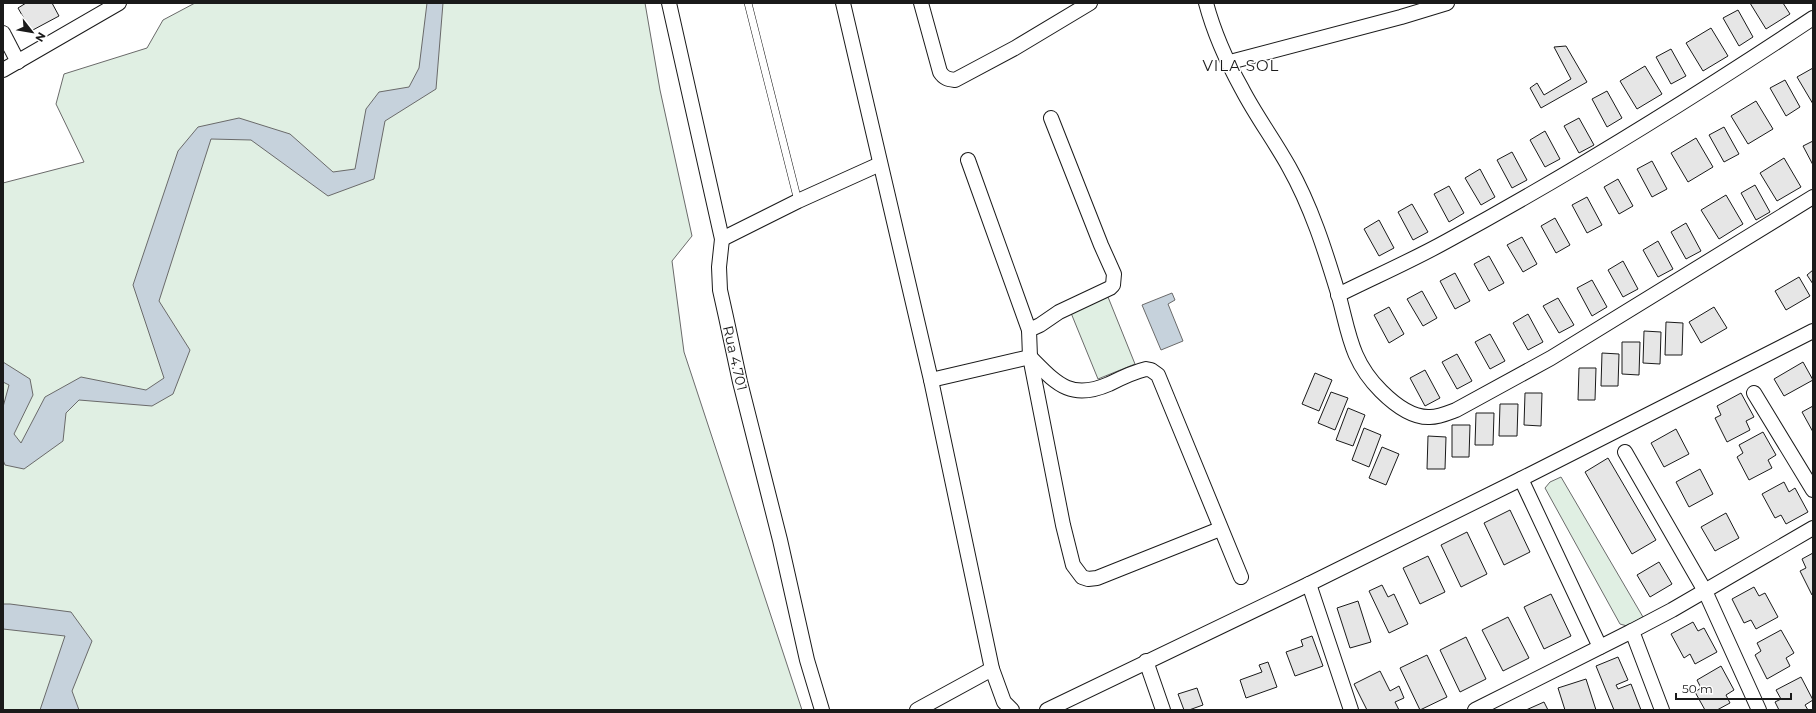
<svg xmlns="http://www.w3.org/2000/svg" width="1816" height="713" viewBox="0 0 1816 713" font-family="Montserrat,sans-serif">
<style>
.green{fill:#e0efe3;stroke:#6a6a6a}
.water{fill:#c6d2dc;stroke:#6a6a6a}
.building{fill:#e6e6e6;stroke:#1a1a1a}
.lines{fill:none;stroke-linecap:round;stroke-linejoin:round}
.lane-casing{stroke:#1a1a1a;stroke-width:8}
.street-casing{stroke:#1a1a1a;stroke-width:16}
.lane{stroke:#fff;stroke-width:7}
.street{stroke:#fff;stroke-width:14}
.labels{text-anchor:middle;stroke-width:3;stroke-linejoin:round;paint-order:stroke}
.street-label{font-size:14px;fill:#1a1a1a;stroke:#fff}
.neighbourhood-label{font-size:15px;letter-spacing:1px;fill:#1a1a1a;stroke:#fff}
</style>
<rect width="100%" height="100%" fill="#fff"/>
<!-- green -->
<g class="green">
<polygon points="195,3 645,3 660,90 692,236 672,261 684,352 802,710 3,710 3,183 84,162 56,104 64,74 147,48 163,20"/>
<polygon points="1108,297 1135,364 1098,379 1071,313"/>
<polygon points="1561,477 1643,617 1627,626 1620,624 1545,488 1550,482"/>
</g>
<!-- water -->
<g class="water">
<polygon points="427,3 443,3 436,89 385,121 374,179 328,196 251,140 211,139 159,301 190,350 173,394 152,406 79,400 66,413 63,441 24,469 5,465 3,460 3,407 9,385 3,382 3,362 30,379 33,395 14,434 21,443 45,397 81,377 146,390 164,378 133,285 178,151 198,127 239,118 290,134 333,172 355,169 366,109 379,92 409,87 419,68"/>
<polygon points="1172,293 1175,300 1168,304 1183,341 1161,350 1142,305"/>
<polygon points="3,604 10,604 71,612 92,641 72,691 79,710 40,710 65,636 3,629"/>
</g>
<!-- building -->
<g class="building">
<polygon points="26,3 52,3 59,16 31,31 18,8"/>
<polygon points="1750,3 1783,3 1790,14 1766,29"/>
<polygon points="1738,10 1753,37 1739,46 1723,18"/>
<polygon points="1711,28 1728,56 1703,71 1686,43"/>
<polygon points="1566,46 1587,82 1541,108 1530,88 1537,83 1544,95 1571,79 1554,47"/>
<polygon points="1671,49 1686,76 1671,84 1656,57"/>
<polygon points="1645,66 1662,94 1637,109 1620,81"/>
<polygon points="1813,68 1813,104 1797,77"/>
<polygon points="1785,80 1800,107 1786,116 1770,88"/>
<polygon points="1607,91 1622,118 1607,127 1592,99"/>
<polygon points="1756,101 1773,129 1748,144 1731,116"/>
<polygon points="1579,118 1594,145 1579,153 1564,126"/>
<polygon points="1724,127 1739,154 1724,162 1709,135"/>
<polygon points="1545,131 1560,159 1545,167 1530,140"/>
<polygon points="1696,138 1713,167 1688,182 1671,153"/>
<polygon points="1813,141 1813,165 1803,146"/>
<polygon points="1512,152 1527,180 1512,188 1497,160"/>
<polygon points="1784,158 1801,187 1777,201 1760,173"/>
<polygon points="1652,161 1667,189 1652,197 1637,169"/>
<polygon points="1480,169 1495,197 1481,205 1465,178"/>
<polygon points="1618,179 1633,206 1619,214 1604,187"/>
<polygon points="1755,185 1770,212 1756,220 1741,193"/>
<polygon points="1449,186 1464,213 1449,222 1434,194"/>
<polygon points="1726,195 1743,224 1719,239 1701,210"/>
<polygon points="1587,197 1602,225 1587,233 1572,205"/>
<polygon points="1412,204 1428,232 1413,240 1398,212"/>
<polygon points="1555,218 1570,245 1556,253 1541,226"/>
<polygon points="1379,220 1394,248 1379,256 1364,229"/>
<polygon points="1686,223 1701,251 1686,259 1671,232"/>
<polygon points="1522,237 1537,264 1523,272 1507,245"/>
<polygon points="1658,241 1673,269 1658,277 1643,250"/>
<polygon points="1489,256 1504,283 1489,291 1474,264"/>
<polygon points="1623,261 1638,289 1623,297 1608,270"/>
<polygon points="1813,270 1813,284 1807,275"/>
<polygon points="1455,273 1470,301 1455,309 1440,281"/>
<polygon points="1799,277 1810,296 1786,310 1775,291"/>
<polygon points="1592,280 1607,307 1592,316 1577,288"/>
<polygon points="1422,291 1437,318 1423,326 1407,299"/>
<polygon points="1558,298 1574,325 1559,333 1543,306"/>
<polygon points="1389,307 1404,334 1389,343 1374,315"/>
<polygon points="1714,307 1727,328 1701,343 1689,322"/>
<polygon points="1528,314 1543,342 1528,350 1513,323"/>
<polygon points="1666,322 1683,323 1682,355 1665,355"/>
<polygon points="1644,331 1661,332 1660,364 1643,363"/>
<polygon points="1490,334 1505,361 1490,369 1475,342"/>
<polygon points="1622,342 1640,342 1639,375 1622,374"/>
<polygon points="1602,353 1619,354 1618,386 1601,386"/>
<polygon points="1457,354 1472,381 1457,389 1442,362"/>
<polygon points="1803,362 1813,380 1784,396 1774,379"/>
<polygon points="1579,368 1596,368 1595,400 1578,400"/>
<polygon points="1425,370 1440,398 1425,406 1410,378"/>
<polygon points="1315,373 1332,380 1319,411 1302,404"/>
<polygon points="1331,392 1348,398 1335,430 1318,423"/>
<polygon points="1525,393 1542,393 1541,426 1524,425"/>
<polygon points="1741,393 1754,417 1746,421 1750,430 1727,442 1715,418 1721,415 1717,406"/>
<polygon points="1500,404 1518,404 1517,436 1499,436"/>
<polygon points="1813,406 1813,432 1802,412"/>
<polygon points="1348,408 1365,415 1353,446 1336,440"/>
<polygon points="1476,413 1494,413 1493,445 1475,445"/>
<polygon points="1452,425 1470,425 1469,457 1452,457"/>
<polygon points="1364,428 1381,435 1369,467 1352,460"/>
<polygon points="1676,429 1689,454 1664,467 1651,443"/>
<polygon points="1763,432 1776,455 1768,460 1772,468 1749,480 1737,457 1743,453 1739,445"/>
<polygon points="1428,436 1446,437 1445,469 1427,469"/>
<polygon points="1382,447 1399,454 1386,485 1369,478"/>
<polygon points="1608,458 1656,540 1632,554 1585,472"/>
<polygon points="1700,469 1713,494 1689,507 1676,482"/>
<polygon points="1784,482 1789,492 1795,488 1808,512 1786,524 1781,515 1775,518 1762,494"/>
<polygon points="1510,510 1530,552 1504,565 1484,523"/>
<polygon points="1726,513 1739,538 1715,551 1701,527"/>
<polygon points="1467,532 1487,574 1461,587 1441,545"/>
<polygon points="1813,553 1813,595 1812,595 1800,571 1806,568 1802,559"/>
<polygon points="1428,556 1445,592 1420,604 1403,568"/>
<polygon points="1659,562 1672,584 1650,597 1637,575"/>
<polygon points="1382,585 1388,597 1394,594 1408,624 1389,633 1369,591"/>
<polygon points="1754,587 1759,596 1765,593 1778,617 1756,629 1751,620 1744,623 1732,599"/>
<polygon points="1551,594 1571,636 1544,649 1524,607"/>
<polygon points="1358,601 1371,642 1350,648 1337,608"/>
<polygon points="1508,617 1529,658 1503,671 1482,630"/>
<polygon points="1693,622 1698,631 1704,628 1717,652 1695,664 1690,654 1684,658 1671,634"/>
<polygon points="1781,630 1794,653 1786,658 1790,666 1767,679 1755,655 1761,651 1757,643"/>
<polygon points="1312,636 1323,666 1295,676 1286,652 1303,646 1301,640"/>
<polygon points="1466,637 1486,679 1460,692 1440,650"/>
<polygon points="1427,655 1447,697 1420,710 1400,668"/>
<polygon points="1618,657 1628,680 1616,685 1618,689 1631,684 1641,710 1614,710 1596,666"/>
<polygon points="1268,662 1277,687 1246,698 1240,680 1262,672 1259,665"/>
<polygon points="1721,666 1734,690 1726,695 1730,703 1717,710 1705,710 1695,692 1701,688 1697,680"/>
<polygon points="1380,671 1390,691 1399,686 1404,698 1395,702 1399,710 1367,710 1354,684"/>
<polygon points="1801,677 1813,700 1805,705 1808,710 1779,710 1775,702 1781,699 1776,690"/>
<polygon points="1586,679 1596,710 1565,710 1558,688"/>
<polygon points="1197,688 1203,705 1189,710 1184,710 1178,694"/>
<polygon points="1544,702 1548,710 1526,710"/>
</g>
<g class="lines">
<defs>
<polyline id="lane" points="748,3 798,201"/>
<g id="street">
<polyline points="669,3 722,239 719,267 720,290 726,317 740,382 780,540 807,660 822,710"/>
<polyline points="843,3 931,380 992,669 1004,702 1012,710"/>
<path d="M921,3L940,72C944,78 947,79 955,80L1015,48L1090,3"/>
<path d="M1206,3C1214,33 1227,62 1242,89C1256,116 1274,140 1289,167C1311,206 1325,250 1338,293C1349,332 1350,360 1381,391C1393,403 1411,418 1430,417C1439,417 1448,413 1456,410L1551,358L1813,197"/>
<polyline points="3,33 18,62"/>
<polyline points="1230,62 1401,17 1447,3"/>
<polyline points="3,70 119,3"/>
<polyline points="1051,118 1101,245 1114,274 1113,285 1110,288 1059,312 1040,325 1029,330 1030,357 1063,525 1073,565 1082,577 1088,579 1097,578 1220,529"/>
<polyline points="968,160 1029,330"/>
<polyline points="722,239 798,201 880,164"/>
<path d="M1338,295C1374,277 1411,261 1447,241C1572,173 1694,97 1813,18"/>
<path d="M1030,357C1056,383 1070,401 1109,384C1121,378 1133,372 1146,369L1151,370L1158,375L1241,577"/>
<polyline points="931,380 1030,357"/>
<polyline points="1754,393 1813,490"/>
<polyline points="1625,452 1705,591 1759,710"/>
<polyline points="1521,479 1600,647"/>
<polyline points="1309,584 1351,710"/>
<polyline points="1146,661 1163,710"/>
<polyline points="917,710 992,669"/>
<polyline points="1047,710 1309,584 1521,479 1813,331"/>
<polyline points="1475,710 1632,631"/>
<polyline points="1662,710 1632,631 1672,610 1813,528"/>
</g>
</defs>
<!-- lane casing -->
<use href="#lane" class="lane-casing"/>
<!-- street casing -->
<use href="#street" class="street-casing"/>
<!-- lane -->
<use href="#lane" class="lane"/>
<!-- street -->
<use href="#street" class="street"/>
</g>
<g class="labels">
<!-- street labels -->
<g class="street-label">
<text transform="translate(735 358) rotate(77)" y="5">Rua 4.701</text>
</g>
<!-- neighbourhood labels -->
<g class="neighbourhood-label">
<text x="1241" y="71">VILA SOL</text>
</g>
</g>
<!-- border -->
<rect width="1816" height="713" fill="none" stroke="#1a1a1a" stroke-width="8"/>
<!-- north arrow -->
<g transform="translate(32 32) rotate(121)" stroke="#ffffff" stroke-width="3" paint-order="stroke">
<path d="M0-3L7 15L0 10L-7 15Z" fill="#1a1a1a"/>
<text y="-6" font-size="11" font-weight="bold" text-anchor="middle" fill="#1a1a1a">N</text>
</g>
<!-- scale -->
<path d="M1676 693v6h115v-6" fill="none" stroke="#1a1a1a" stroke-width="2"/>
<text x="1682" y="693" font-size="12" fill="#1a1a1a" stroke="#ffffff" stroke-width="3" paint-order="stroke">50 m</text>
</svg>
